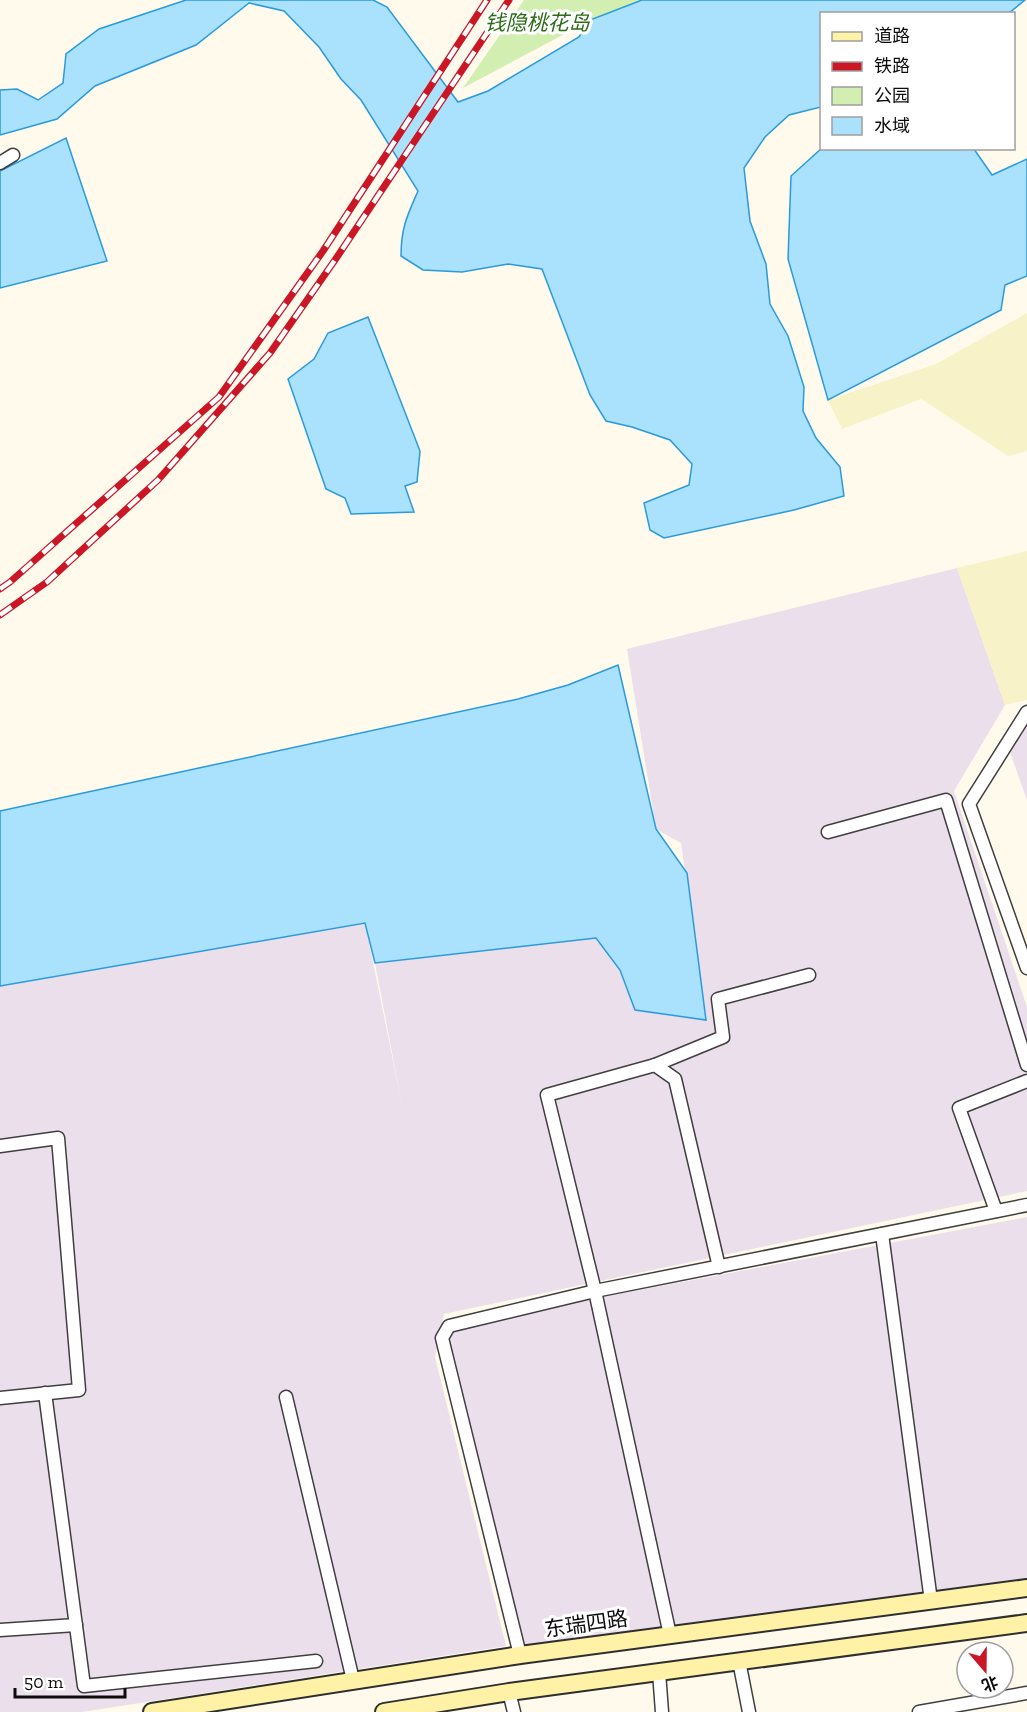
<svg xmlns="http://www.w3.org/2000/svg" width="1027" height="1712" viewBox="0 0 1027 1712" font-family="'Zilla Slab','Noto Sans SC',serif">
<style>
.industrial{fill:#ebdfec}
.farmland{fill:#f8f2c8}
.green{fill:#d3eeb1}
.water{fill:#aae1fd;stroke:#299bdc;stroke-width:1.5}
.lines{fill:none;stroke-linecap:round;stroke-linejoin:round}
.minor-casing{stroke:#3f3f3f;stroke-width:15}
.secondary-casing{stroke:#2e2e2e;stroke-width:20}
.minor{stroke:#fff;stroke-width:12}
.secondary{stroke:#fff2a7;stroke-width:16}
.rail-casing{stroke:#cb1625;stroke-width:7}
.rail{stroke:#fff;stroke-width:4.5;stroke-dasharray:14;stroke-linecap:butt}
.labels{text-anchor:middle;stroke-width:6;stroke-linejoin:round;paint-order:stroke}
.park-label{font-size:21px;font-style:italic;fill:#2b6b16;stroke:#fff}
.street-label{font-size:21px;fill:#0c0c0c;stroke:#fff}
</style>
<rect width="100%" height="100%" fill="#fffaec"/>
<!-- industrial -->
<g class="industrial">
<polygon points="957,568 1005,705 954,791 1027,1007 1027,1191 444,1314 435,1357 506,1646 82,1712 0,1712 0,986 365,923 402,1105 375,963 596,937 620,970 635,1010 706,1019 681,843 656,829 627,649"/>
<polygon points="1027,712 1027,800 1007,744"/>
<polygon points="1027,1217 1027,1578 520,1655 442,1338 449,1326"/>
</g>
<!-- farmland -->
<g class="farmland">
<polygon points="1027,313 1027,451 1008,456 921,399 842,429 828,400 936,364"/>
<polygon points="1027,551 1027,700 1005,705 957,568"/>
</g>
<!-- green -->
<polygon class="green" points="524,0 642,0 589,21 463,88"/>
<!-- water -->
<g class="water">
<path d="M186,0H373L387,7L458,102L488,91L579,37L590,20L642,0H1025L1009,13L822,14L821,107L789,115L765,137L744,168L750,221L766,264L770,304L788,336L804,387L803,411L816,438L840,467L844,496L794,510L664,538L650,530L644,503L689,485L692,464L670,440L632,427L606,421L590,395L542,269L508,264L462,272L423,270L401,256C401,228 407,216 418,191L361,100L341,79L319,47L284,11L249,3L196,45L95,86L57,119L0,135V90L17,89L38,100L63,83L66,54L99,29Z"/>
<polygon points="66,138 107,261 0,288 0,171"/>
<polygon points="822,148 974,149 992,175 1027,159 1027,276 1005,285 1001,310 828,400 788,259 791,176"/>
<polygon points="368,317 420,451 417,482 405,486 414,512 351,514 345,498 326,489 288,379 314,359 328,333"/>
<polygon points="618,665 656,829 687,873 706,1020 635,1010 620,970 596,938 375,963 365,923 0,986 0,811 518,699 568,685"/>
</g>
<g class="lines">
<defs>
<g id="minor">
<polyline points="0,163 13,155"/>
<polyline points="1027,712 969,804 1027,968"/>
<polyline points="828,832 946,800 1027,1065"/>
<polyline points="655,1065 675,1079 719,1267"/>
<polyline points="0,1146 58,1138 79,1390 0,1398"/>
<polyline points="996,1211 959,1108 1027,1081"/>
<polyline points="882,1234 931,1601"/>
<polyline points="45,1393 84,1686 316,1661"/>
<polyline points="286,1397 353,1680"/>
<polyline points="0,1630 76,1625"/>
<polyline points="670,1635 595,1291 547,1095 655,1065 723,1037 718,999 809,975"/>
<polyline points="520,1655 442,1338 449,1326 595,1291 1027,1205"/>
<polyline points="739,1661 749,1712"/>
<polyline points="659,1672 662,1712"/>
<polyline points="509,1692 514,1712"/>
<polyline points="919,1712 1027,1693"/>
</g>
<g id="secondary">
<polyline points="152,1712 520,1655 1027,1588"/>
<polyline points="384,1712 509,1692 1027,1623"/>
</g>
</defs>
<!-- minor casing -->
<use href="#minor" class="minor-casing"/>
<!-- secondary casing -->
<use href="#secondary" class="secondary-casing"/>
<!-- minor -->
<use href="#minor" class="minor"/>
<!-- secondary -->
<use href="#secondary" class="secondary"/>
<defs>
<g id="rail">
<polyline points="0,589 10,582 219,397 323,251 487,0"/>
<polyline points="0,615 47,582 158,480 270,353 335,260 509,0"/>
</g>
</defs>
<!-- rail casing -->
<use href="#rail" class="rail-casing"/>
<!-- rail -->
<use href="#rail" class="rail"/>
</g>
<g class="labels">
<!-- park labels -->
<g class="park-label">
<text x="537" y="30">钱隐桃花岛</text>
</g>
<!-- street labels -->
<g class="street-label">
<text transform="translate(586 1624) rotate(-8)" y="7">东瑞四路</text>
</g>
</g>
<!-- legend -->
<rect x="820" y="12" width="195" height="138" fill="#ffffff" stroke="#9e9e9e" stroke-width="1.5"/>
<rect x="832" y="32" width="30" height="9" fill="#fff2a7" stroke="#9e9e9e" stroke-width="1.5"/>
<text x="874" y="42" font-size="18" fill="#0c0c0c">道路</text>
<rect x="832" y="62" width="30" height="9" fill="#cb1625" stroke="#9e9e9e" stroke-width="1.5"/>
<text x="874" y="72" font-size="18" fill="#0c0c0c">铁路</text>
<rect x="832" y="87" width="30" height="18" fill="#d3eeb1" stroke="#9e9e9e" stroke-width="1.5"/>
<text x="874" y="102" font-size="18" fill="#0c0c0c">公园</text>
<rect x="832" y="117" width="30" height="18" fill="#aae1fd" stroke="#9e9e9e" stroke-width="1.5"/>
<text x="874" y="132" font-size="18" fill="#0c0c0c">水域</text>
<!-- north arrow -->
<g transform="translate(985 1670) rotate(160)"><circle r="28" fill="#ffffff" stroke="#9e9e9e" stroke-width="1.5"/>
<path d="M0-4.5L10 22L0 15L-10 22Z" fill="#cb1625"/>
<text y="-9" font-size="16" font-weight="bold" text-anchor="middle" fill="#0c0c0c">北</text>
</g>
<!-- scale -->
<path d="M15 1688v9h110v-9" fill="none" stroke="#0c0c0c" stroke-width="3"/>
<text x="24" y="1688" font-size="18" fill="#0c0c0c" stroke="#ffffff" stroke-width="4.5" paint-order="stroke">50 m</text>
</svg>
